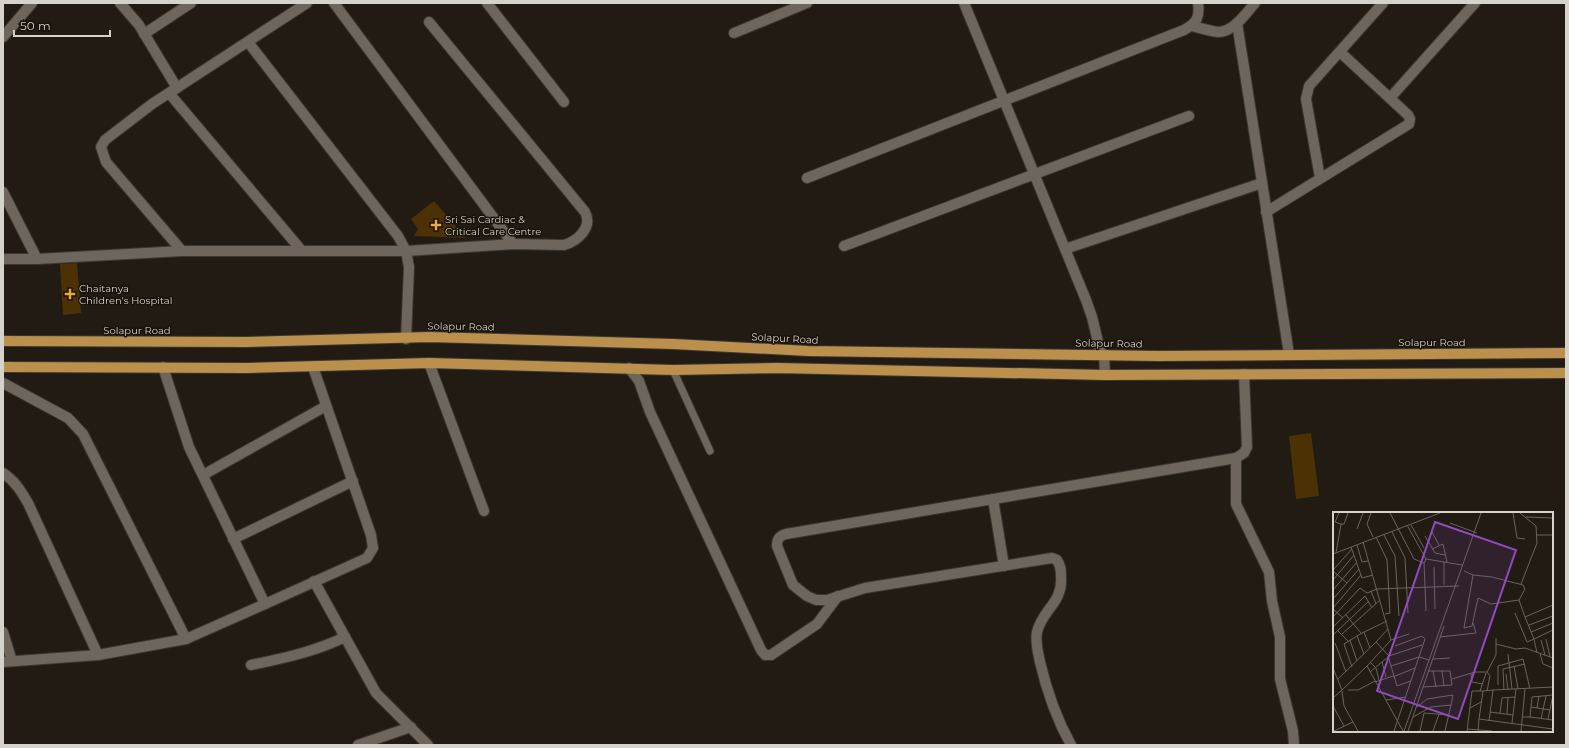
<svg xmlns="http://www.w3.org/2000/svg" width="1569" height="748" viewBox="0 0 1569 748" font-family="Montserrat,sans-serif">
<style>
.building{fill:#4c3105}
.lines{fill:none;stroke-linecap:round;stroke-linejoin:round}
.lane-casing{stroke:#3b3732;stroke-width:9}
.street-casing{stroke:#3b3732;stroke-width:12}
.primary-casing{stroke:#3b3732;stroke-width:12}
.lane{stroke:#6e665c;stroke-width:7}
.street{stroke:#6e665c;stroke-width:10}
.primary{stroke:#bb8f4c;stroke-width:10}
.poi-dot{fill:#eda83c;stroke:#18120a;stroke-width:1.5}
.labels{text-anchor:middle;stroke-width:3;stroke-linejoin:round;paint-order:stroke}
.poi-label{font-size:10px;fill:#d5d1cb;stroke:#18120a;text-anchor:start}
.street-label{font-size:10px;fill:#d5d1cb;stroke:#18120a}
.inset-road{fill:none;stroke:#69645d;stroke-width:1}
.view{fill:#8d4dc1;fill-opacity:0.15;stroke:#8d4dc1;stroke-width:2}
.inset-edge{fill:none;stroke:#d5d1cb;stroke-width:2}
</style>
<rect width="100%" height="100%" fill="#211b13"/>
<!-- building -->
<g class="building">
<polygon points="434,201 466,238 414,236 418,229 411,219"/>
<polygon points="77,263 81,313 63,315 60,264"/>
<polygon points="1311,433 1319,496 1296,499 1289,436"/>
</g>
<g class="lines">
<defs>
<polyline id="lane" points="673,370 710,451"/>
<g id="street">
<polyline points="120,3 139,25 177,88"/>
<polyline points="334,3 513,244"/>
<polyline points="487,3 564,102"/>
<polyline points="964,3 1086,300 1092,317 1101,354 1104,354 1105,375"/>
<polyline points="1237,23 1289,354"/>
<path d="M1192,26C1200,28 1210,31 1218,32C1234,32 1246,13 1255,3"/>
<polyline points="734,33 807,3"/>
<polyline points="144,34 191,3"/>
<polyline points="3,37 32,3"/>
<polyline points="248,42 398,236 406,251 409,267 406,339"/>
<polyline points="169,93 302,251"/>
<polyline points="1390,98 1475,3"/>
<path d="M807,178L1184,30C1197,23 1200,17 1198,3"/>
<polyline points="1320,178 1306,99 1309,86 1383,3"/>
<polyline points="3,192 37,259"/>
<polyline points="1266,212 1409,124 1410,119 1408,115 1340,52"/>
<polyline points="844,246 1189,116"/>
<polyline points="1065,249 1262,183"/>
<polyline points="182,251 106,162 101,147 105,140 152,104 307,3"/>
<path d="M3,259H37L182,251H406L513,244L564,245C578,241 593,227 585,212L429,22"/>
<polyline points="429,363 484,511"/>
<polyline points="163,367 189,447 265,604 367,558 373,548 371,535 313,367"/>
<polyline points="629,368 639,381 650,412 761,650 765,655 771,655 817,624 838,596"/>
<path d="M3,383L68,418L83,434L186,639L98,655L28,503C21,491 15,481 3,473"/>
<polyline points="1236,458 1236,504 1269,572 1272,601 1280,637 1280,679 1293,731 1294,745"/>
<polyline points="203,475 326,406"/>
<polyline points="993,499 1004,566"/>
<polyline points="233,539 353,481"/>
<polyline points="314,581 376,693 428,745"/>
<polyline points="3,632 12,661"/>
<polyline points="186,639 265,604"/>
<polyline points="3,662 98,655"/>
<path d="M251,665C284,658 314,652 345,637"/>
<polyline points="358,745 411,727"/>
<path d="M1071,745C1056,718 1047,692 1040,662C1038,652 1035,642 1037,632C1042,610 1063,603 1061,577C1061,571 1061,566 1057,560L1052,558L865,588L827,600H816L807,596L793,585L777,546C777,539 779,536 786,534L1236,458L1244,453L1247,447L1244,374"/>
</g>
<g id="primary">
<polyline points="3,341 246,342 429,337 673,344 808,351 1158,356 1566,353"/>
<polyline points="3,367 247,368 429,363 673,370 777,368 1105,375 1566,373"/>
</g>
</defs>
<!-- lane casing -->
<use href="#lane" class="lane-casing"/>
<!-- street casing -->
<use href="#street" class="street-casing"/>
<!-- primary casing -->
<use href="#primary" class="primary-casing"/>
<!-- lane -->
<use href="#lane" class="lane"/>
<!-- street -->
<use href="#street" class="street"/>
<!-- primary -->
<use href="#primary" class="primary"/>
</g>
<!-- markers -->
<g class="poi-dot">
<path d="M434 219h4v4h4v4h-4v4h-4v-4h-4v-4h4z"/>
<path d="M68 288h4v4h4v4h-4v4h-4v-4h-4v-4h4z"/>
</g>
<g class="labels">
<!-- poi labels -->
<g class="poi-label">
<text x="445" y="223">Sri Sai Cardiac &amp;<tspan x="445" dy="12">Critical Care Centre</tspan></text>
<text x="79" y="292">Chaitanya<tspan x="79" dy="12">Children's Hospital</tspan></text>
</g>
<!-- street labels -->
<g class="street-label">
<text transform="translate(461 326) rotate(1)" y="4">Solapur Road</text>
<text x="137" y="334">Solapur Road</text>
<text transform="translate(785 338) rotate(3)" y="4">Solapur Road</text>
<text x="1432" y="346">Solapur Road</text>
<text transform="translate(1109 343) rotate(1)" y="4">Solapur Road</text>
</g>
</g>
<!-- overview -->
<g transform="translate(1333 512)">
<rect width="220" height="220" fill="#211b13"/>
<path class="inset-road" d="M38,1L34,12L40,25M57,1L81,47L91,51L93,99M180,1L184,26L192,27M187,1L203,14L204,31L188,72M193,5L220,6M117,11L144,21M8,12H11L15,1M74,13L93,47L91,51M78,13L91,36M24,17L30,1M59,20L72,46L75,101M99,20L106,33M51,23L62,44L66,104M203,23H220M92,24L102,41L112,43M43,25L54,48L57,101L52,102M30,30L58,128L34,154M24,33L29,50L35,49M18,35L29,66L40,63M99,37L110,32L114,50M3,41L8,12L2,10L6,1M0,42L107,1M93,47L129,53M101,55L102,97M0,58L19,37M0,59L14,71M131,59L140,63L131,116L139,114L145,86L158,92L186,88L192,105M140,63L159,65L190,73L192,77L186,88M0,68L21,43M111,73V50M0,78L24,50M38,79L43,92M0,87L26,57M0,96L28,63M0,97L10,106M182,101L194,130L201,127L192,105L220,93M13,103L28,121M0,105L27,76L34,81L44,77L126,74M196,113L220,104M0,115L32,84L39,96M5,119L15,129M31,120L54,109M198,120L220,111M0,123L36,89M8,123L47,88M107,125L143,121L140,111M213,127L217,145M17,128L24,149M58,128L76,122M208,128L212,143M43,130L55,117M2,131L13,160M163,132L183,137L192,136L220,146M204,141L201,127L220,118M31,142L24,124L31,120L37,136M175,142L179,177M207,142L210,152L220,156M55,144L64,174L78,169M100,147L117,146M37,150L43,156L46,168M49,150L53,165M58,154L86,145L96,148M181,154L185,177M19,155L11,132L24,124M0,156L9,178L34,154L70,219M100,159L103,175M109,159L111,174M37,160L55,145M138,162L139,170L150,172M173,162L175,178M60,165L82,156M5,167L43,130L56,144L89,133M119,167L142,160H154L163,143V126M42,170L60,164M165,173V154L190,147L197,177M90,175L119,173L117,159H95M15,178H25L42,169M171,178L170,157L192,152M9,179L11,194L25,219M147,179L153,161M154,179L157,164L154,160M0,186L9,178M53,188L73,185M0,194L11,214M198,195L217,198M137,196L148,190M204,196L206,184M157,200L180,203M91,201L116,203M167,201L169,186L182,185M174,202L175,185M80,205L98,195L118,193L120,183L94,187L84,195M189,205H197L199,185L220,183M197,205L220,208M146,207L150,179L160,178M208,207L213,184M215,207L220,183M156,209L160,178L220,175M179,211L183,177M134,217L159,219M1,219L20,210M61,219L92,127L89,124L62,134M71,219L148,1M75,219L111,114M87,219L91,201M100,219L106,202M112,219L118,193M134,219L139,179H150M145,219L146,207L220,217M188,219L192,177"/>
<path class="view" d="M102,10L183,38L125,207L44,179Z"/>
<rect width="220" height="220" class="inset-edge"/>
</g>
<!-- border -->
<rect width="1569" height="748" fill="none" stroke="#d5d1cb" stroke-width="8"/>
<!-- scale -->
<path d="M14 30v6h96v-6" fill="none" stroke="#d5d1cb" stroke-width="2"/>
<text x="20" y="30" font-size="12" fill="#d5d1cb" stroke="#18120a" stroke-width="3" paint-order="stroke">50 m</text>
</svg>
